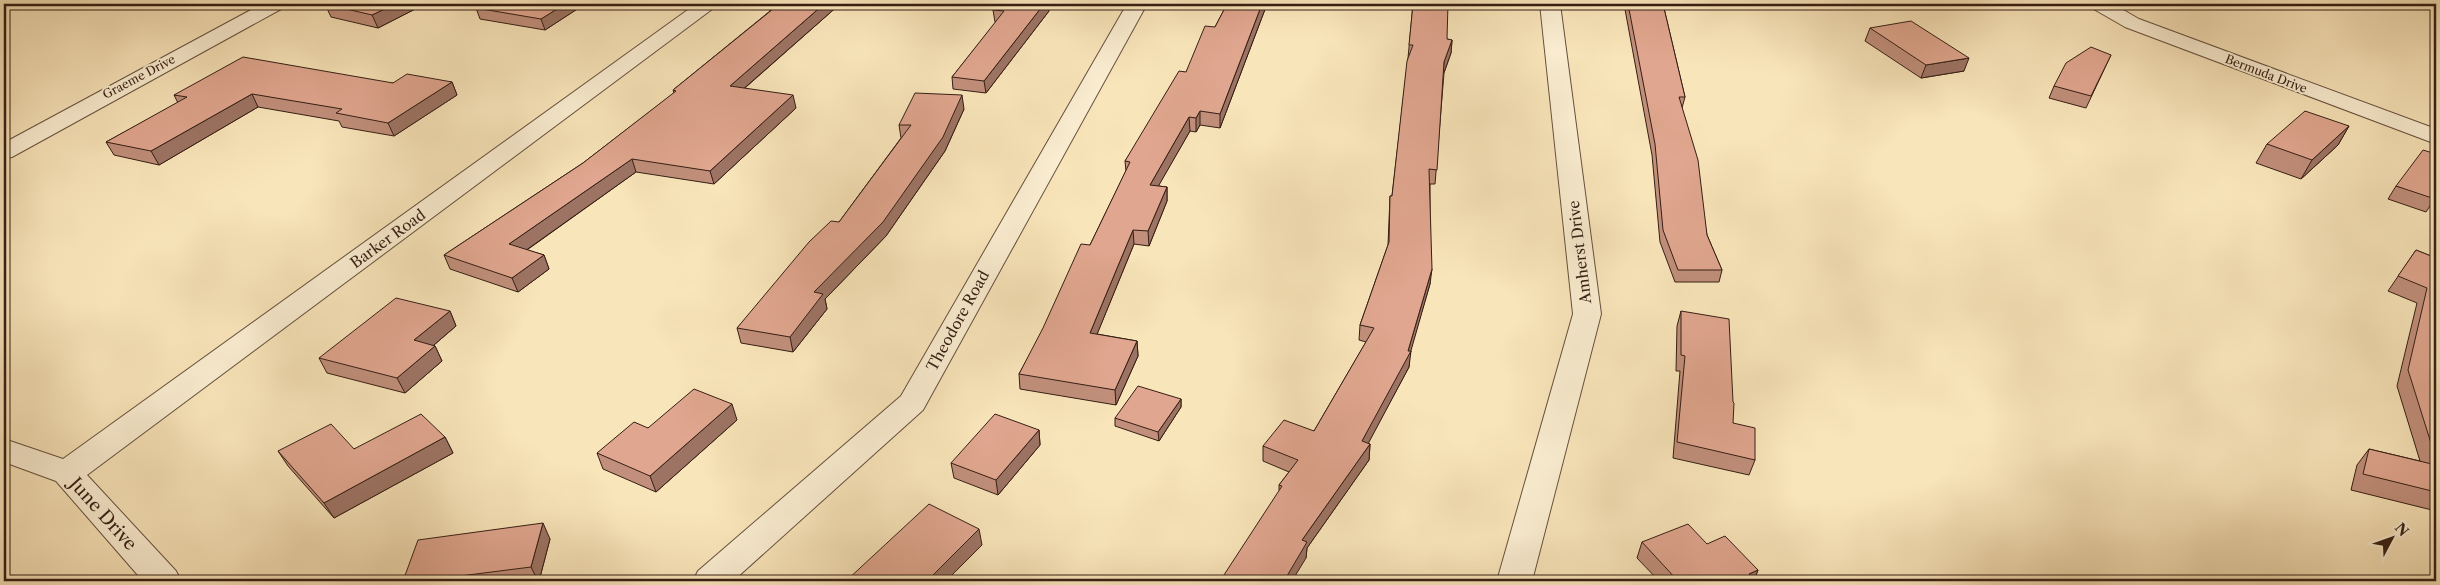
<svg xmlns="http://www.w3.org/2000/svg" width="2440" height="585" viewBox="0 0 2440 585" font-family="'Libre Caslon Text',serif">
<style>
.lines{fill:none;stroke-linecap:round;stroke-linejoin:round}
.street-casing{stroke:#66503e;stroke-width:2}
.street{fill:#fbeed2;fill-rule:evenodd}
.wall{fill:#c18f7b;stroke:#351e14}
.shaded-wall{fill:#9d7464;stroke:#351e14}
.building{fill:#e0a68f;stroke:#351e14}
.labels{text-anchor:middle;stroke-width:4;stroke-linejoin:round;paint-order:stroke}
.far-street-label{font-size:12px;fill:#351e14;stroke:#fbeed2}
.street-label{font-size:15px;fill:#351e14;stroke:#fbeed2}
.near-street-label{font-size:18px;fill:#351e14;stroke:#fbeed2}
</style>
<rect width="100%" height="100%" fill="#f9e5ba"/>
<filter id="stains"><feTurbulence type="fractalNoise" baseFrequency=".004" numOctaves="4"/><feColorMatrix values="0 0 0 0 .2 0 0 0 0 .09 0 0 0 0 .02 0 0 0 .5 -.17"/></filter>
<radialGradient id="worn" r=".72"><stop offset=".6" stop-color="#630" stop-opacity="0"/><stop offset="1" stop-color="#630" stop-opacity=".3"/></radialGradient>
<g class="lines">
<defs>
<g id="street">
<polygon points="262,4 286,4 283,8 12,157 4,159 4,143"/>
<polygon points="696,4 719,4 87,475 176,571 181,581 143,581 56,481 4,462 4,439 63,459"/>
<polygon points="1127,4 1147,4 923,410 733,581 693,581 698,571 901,396"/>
<polygon points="1540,4 1560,4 1601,314 1532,581 1497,581 1573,314"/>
<polygon points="2089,4 2113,4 2139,19 2436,129 2436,144 2125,27 2092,8"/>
</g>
</defs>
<!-- street casing -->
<use href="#street" class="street-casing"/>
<!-- street -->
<use href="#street" class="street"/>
</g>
<!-- wall -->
<g class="wall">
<polygon points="325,4 425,4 378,28 331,17"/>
<polygon points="585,4 545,30 480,19 476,8"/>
<polygon points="775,4 840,4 745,88 796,108 714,184 636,172 527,250 544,255 549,269 518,292 450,269 444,255 583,163 674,93 673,90 770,11 769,8"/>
<polygon points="999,4 1050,4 1048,6 1049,11 986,93 953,89 952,77 996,22 995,22 993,10"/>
<polygon points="1227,4 1267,4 1220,128 1200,125 1196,132 1190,131 1158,186 1167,187 1167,201 1149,246 1134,244 1097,334 1137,341 1138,356 1116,405 1020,389 1019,374 1090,245 1126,171 1125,161 1186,72 1215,27"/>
<polygon points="1413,4 1447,39 1452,40 1451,53 1444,73 1435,184 1430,184 1430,284 1410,351 1409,367 1368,443 1370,444 1369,460 1307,548 1306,558 1279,490 1279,485 1289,472 1263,461 1263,446 1314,431 1366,342 1359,340 1360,325 1388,245 1390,196 1392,196 1408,58"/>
<polygon points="1624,4 1663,4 1685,97 1682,108 1707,235 1722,270 1719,282 1675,282 1660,242 1652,155"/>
<polygon points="1870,28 1964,71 1921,78 1865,41"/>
<polygon points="2111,55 2086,108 2049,98 2054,86"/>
<polygon points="452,82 457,95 394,136 342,127 339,121 258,107 159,165 114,155 106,142 178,103 174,95 393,83"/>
<polygon points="964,109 945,151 886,236 825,299 827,309 793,352 741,343 737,328 839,222 901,138 899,125"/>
<polygon points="2349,126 2338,145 2301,179 2256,163 2267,144"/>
<polygon points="2396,186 2436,197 2426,212 2388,199"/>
<polygon points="2416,250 2436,258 2436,511 2351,490 2357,465 2369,449 2420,461 2397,386 2417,303 2388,291"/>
<polygon points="450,311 456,326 434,345 435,346 442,361 405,393 327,373 319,358"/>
<polygon points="1681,311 1733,423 1755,460 1749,475 1673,458 1680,371 1676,371 1677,326"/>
<polygon points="1181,399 1181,407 1159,441 1115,426 1115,418"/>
<polygon points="737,420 656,492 603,469 597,453 648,428"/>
<polygon points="1039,430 1040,445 998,495 954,478 951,463"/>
<polygon points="445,437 453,453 334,518 288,466 278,451 354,449"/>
<polygon points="550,539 539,581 403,581"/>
<polygon points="1642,542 1707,544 1758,570 1754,580 1755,581 1659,581 1637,558"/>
</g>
<!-- shaded-wall -->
<g class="shaded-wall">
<polygon points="395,4 425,4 378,28 372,15"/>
<polygon points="565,4 585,4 545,30 541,19"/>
<polygon points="824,4 840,4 733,98 730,86"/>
<polygon points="1044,4 1050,4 1048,6 1049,11 986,93 984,81"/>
<polygon points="1262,4 1267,4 1220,128 1220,114"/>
<polygon points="1452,40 1451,53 1443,75 1444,62"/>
<polygon points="1969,58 1964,71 1921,78 1926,65"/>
<polygon points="452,82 457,95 394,136 388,123"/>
<polygon points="252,94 258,107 159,165 151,151"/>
<polygon points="793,95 796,108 714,184 710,171"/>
<polygon points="962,95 964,109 945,151 886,236 825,299 827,309 793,352 790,337 814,292"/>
<polygon points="1200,111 1200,125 1196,132 1196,118"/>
<polygon points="1189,117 1190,131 1151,199 1150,185"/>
<polygon points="2349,126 2338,145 2301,179 2312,160"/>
<polygon points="632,159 636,172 515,258 509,244"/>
<polygon points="1167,187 1167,201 1149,246 1148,231"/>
<polygon points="1133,230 1134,244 1091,349 1090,333"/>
<polygon points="544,255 549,269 518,292 512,278"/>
<polygon points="1432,269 1430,284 1410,354 1411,351 1409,367 1361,457 1362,441 1408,351"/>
<polygon points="450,311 456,326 421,356 414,340"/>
<polygon points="1137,341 1138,356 1116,405 1115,390"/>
<polygon points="435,346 442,361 405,393 397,378"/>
<polygon points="1181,399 1181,407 1159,441 1158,432"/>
<polygon points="732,404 737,420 656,492 650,476"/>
<polygon points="1039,430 1040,445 998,495 996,480"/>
<polygon points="445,437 453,453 334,518 324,503"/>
<polygon points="1370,444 1369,460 1307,548 1306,558 1292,581 1284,581 1302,540"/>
<polygon points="543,523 550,539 539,581 538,581 531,567"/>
<polygon points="979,529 982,545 946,581 927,581"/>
<polygon points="1758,570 1754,581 1749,574"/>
</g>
<!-- building -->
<g class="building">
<polygon points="325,4 395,4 372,15"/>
<polygon points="476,4 565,4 541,19 476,8"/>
<polygon points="775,4 824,4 730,86 793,95 710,171 632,159 509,244 544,255 512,278 444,255 583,163 676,91 673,90 773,9 769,8"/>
<polygon points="999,4 1044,4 984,81 952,77 1004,11 993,10"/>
<polygon points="1227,4 1262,4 1220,114 1200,111 1196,118 1189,117 1150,185 1167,187 1148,231 1133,230 1090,333 1137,341 1115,390 1019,374 1043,328 1081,244 1090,245 1130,162 1125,161 1179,71 1186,72 1205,26 1215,27"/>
<polygon points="1413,4 1448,4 1447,39 1452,40 1444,62 1437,170 1429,169 1432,269 1408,351 1411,351 1362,441 1370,444 1302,540 1307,542 1284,581 1220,581 1282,486 1279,485 1298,460 1263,446 1284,420 1314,431 1374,328 1360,325 1389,242 1390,196 1392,196 1407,61 1413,45 1409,45"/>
<polygon points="1628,4 1663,4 1685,97 1679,97 1698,160 1707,235 1722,270 1678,270 1663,230 1655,144"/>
<polygon points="1911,21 1969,58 1926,65 1870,28"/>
<polygon points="2091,47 2111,55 2091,96 2054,86 2066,63"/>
<polygon points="243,57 393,83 407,74 452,82 388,123 336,113 342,109 252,94 151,151 106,142 187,97 174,95"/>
<polygon points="915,93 962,95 943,137 883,222 814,292 823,294 790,337 737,328 809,242 831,221 839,222 911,125 899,125"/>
<polygon points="2305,111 2349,126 2312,160 2267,144"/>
<polygon points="2423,150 2436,154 2436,197 2435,199 2396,186"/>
<polygon points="2416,250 2436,258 2436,459 2408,370 2427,288 2398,276"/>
<polygon points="396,298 450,311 414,340 435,346 397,378 319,358"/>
<polygon points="1681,311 1729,319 1733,402 1734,403 1733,423 1755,428 1755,460 1677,442 1685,356 1681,355"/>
<polygon points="1138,386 1181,399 1158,432 1115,418"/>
<polygon points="694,389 732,404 650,476 597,453 634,422 648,428"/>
<polygon points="421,414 445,437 324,503 278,451 331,424 354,449"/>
<polygon points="995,414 1039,430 996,480 951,463"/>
<polygon points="2369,449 2436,465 2436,492 2363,474"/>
<polygon points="929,504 979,529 927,581 846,581"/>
<polygon points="543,523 531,567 421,581 403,581 418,540"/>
<polygon points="1688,524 1707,544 1725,536 1758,570 1749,574 1755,581 1678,581 1642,542"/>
</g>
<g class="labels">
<!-- far-street labels -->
<g class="far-street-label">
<text transform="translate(2266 74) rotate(21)" y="4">Bermuda Drive</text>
<text transform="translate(139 77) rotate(-28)" y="4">Graeme Drive</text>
</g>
<!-- street labels -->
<g class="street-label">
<text transform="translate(388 239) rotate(-36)" y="5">Barker Road</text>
<text transform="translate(1580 252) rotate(-97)" y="5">Amherst Drive</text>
<text transform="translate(958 321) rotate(-61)" y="5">Theodore Road</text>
</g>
<!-- near-street labels -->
<g class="near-street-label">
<text transform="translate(103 514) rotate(48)" y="6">June Drive</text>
</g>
</g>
<!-- margin -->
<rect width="2440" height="585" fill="none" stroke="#f9e5ba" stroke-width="20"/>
<rect x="5" y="5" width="2430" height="575" fill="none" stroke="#351e14" stroke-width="2.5"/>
<rect x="10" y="10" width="2420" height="565" fill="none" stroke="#351e14"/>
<!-- north arrow -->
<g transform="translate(2392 538) rotate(49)" stroke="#fbeed2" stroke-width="4" paint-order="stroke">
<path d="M0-4L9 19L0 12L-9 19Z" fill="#351e14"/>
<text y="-8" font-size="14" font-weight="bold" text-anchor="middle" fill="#351e14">N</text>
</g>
<rect width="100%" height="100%" filter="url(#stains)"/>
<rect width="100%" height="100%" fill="url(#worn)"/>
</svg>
